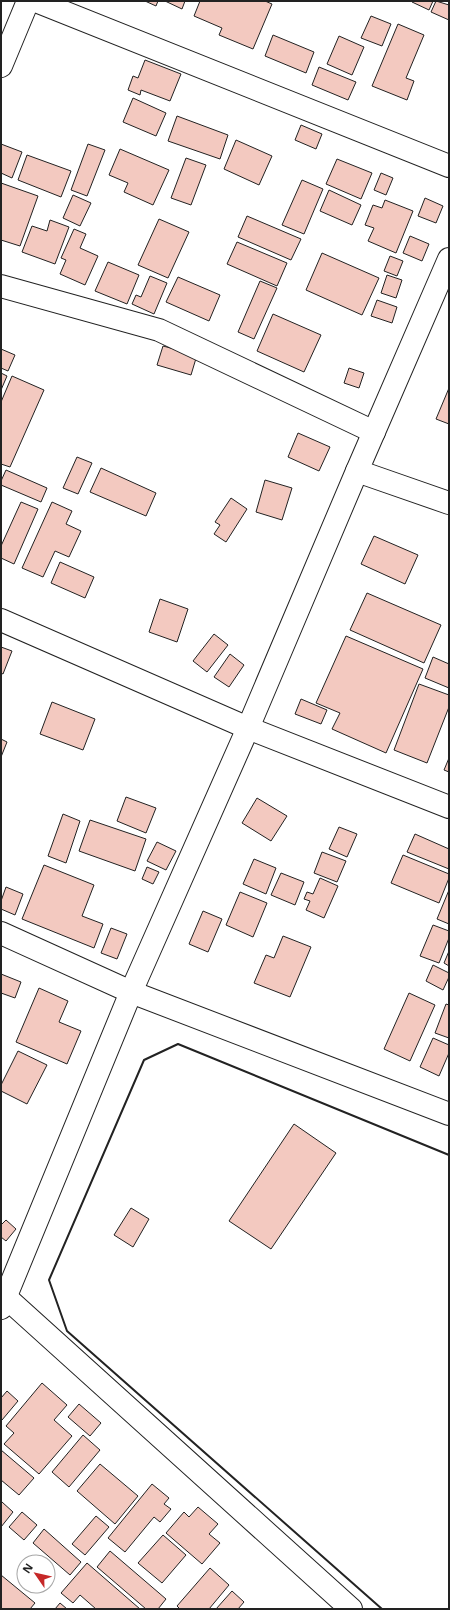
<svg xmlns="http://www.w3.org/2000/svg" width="450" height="1610" viewBox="0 0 450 1610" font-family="'Noto Sans',sans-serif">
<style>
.building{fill:#f3c9c0;stroke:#222}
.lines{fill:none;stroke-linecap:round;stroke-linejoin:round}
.street-casing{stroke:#222;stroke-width:24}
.secondary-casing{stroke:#222;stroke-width:24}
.street{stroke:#fff;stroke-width:22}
.secondary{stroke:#fff;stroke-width:22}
.wall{stroke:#222;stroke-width:2}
</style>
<rect width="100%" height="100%" fill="#fff"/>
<!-- building -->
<g class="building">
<polygon points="145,1 158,1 156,6"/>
<polygon points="165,1 185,1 182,9"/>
<polygon points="200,1 265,1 272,4 253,49 219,35 222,28 194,16"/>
<polygon points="413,1 433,1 429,10 412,2"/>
<polygon points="436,1 449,5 449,20 431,12"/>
<polygon points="371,16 391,24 382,46 361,38"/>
<polygon points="398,24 424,35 406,78 414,81 407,100 372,86"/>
<polygon points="273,35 314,52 306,73 265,56"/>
<polygon points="339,36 364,47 352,75 327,64"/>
<polygon points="145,60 181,74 170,101 141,90 140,95 128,90 133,76 138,78"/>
<polygon points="319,67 356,82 348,100 312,85"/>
<polygon points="133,98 166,113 156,136 123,122"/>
<polygon points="177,116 228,135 220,159 168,141"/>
<polygon points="301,125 322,134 316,149 295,140"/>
<polygon points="236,140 272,156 259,185 224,169"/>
<polygon points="1,144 22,152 12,178 1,173"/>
<polygon points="88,144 105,150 87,196 71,190"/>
<polygon points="120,149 169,170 153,205 124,192 128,183 109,175"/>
<polygon points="27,155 71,171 61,197 18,180"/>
<polygon points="186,158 206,165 191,205 171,198"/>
<polygon points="337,159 372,173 361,199 326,184"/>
<polygon points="381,173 393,178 386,195 374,190"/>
<polygon points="302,180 323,189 304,234 282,225"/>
<polygon points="1,183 38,196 20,246 1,240"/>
<polygon points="329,190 361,205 352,225 320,211"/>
<polygon points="73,195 91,203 80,226 63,218"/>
<polygon points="425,198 443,206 436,223 418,216"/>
<polygon points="385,200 413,211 396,253 368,241 374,228 365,225 373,205 382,208"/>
<polygon points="247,216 301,239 291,260 238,237"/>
<polygon points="159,219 189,232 168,278 138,265"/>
<polygon points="50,220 69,227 55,264 22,252 32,226 47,231"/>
<polygon points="74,229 86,234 80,248 98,256 85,285 60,274 66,260 61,258"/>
<polygon points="410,236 429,244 422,261 403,253"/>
<polygon points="237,242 287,263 277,286 227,264"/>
<polygon points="322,253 379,278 362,315 306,290"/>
<polygon points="390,256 403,261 397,276 384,271"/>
<polygon points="108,262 139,275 127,304 95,291"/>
<polygon points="387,275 402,280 396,298 381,293"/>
<polygon points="150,276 167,283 154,314 132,304 136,295 141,297"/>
<polygon points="178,277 220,295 209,321 166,302"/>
<polygon points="260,281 277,288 254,339 238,332"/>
<polygon points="377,300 397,307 392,323 371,316"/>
<polygon points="273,314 321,335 304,372 257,351"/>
<polygon points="163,346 197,355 191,375 157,365"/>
<polygon points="1,349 15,355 8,371 1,368"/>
<polygon points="349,368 364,373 359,388 344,383"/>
<polygon points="1,373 7,376 1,390"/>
<polygon points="12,376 44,390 10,467 1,464 1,402"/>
<polygon points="449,388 449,424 436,419"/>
<polygon points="298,433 330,447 319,471 288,457"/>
<polygon points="77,457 92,463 78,494 63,488"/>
<polygon points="101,468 156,493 146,516 90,492"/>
<polygon points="6,470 47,488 41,502 1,485 1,481"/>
<polygon points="265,480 292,488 282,520 256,512"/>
<polygon points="231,498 247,509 226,542 214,534 220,525 215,522"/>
<polygon points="21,502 38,509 14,564 1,558 1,546"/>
<polygon points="52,502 72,511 66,524 81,531 69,557 55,551 43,577 22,568"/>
<polygon points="374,536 418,555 405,584 361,564"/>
<polygon points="60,562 94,577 85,598 51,583"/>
<polygon points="367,593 441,625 424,663 350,630"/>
<polygon points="160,599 188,609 177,642 149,632"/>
<polygon points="214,634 228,645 207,672 193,661"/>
<polygon points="346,636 423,669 386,753 332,729 340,713 316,703"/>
<polygon points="1,647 12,651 3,674 1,673"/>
<polygon points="230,654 244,665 229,687 214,677"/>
<polygon points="433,657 449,664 449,688 425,678"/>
<polygon points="419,684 449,695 449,707 427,763 394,750"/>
<polygon points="301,699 327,710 321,724 295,714"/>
<polygon points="52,702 95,719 83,750 40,734"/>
<polygon points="1,739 7,742 1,757"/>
<polygon points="449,758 449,772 444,770"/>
<polygon points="126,797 156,808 146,833 117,821"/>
<polygon points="257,798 287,816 271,841 242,823"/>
<polygon points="63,814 80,821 66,863 48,856"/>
<polygon points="90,820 146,839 135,871 79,851"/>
<polygon points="339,827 357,834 347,857 329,849"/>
<polygon points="415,834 449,849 449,869 407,852"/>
<polygon points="157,842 176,851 166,870 147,861"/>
<polygon points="322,852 346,861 337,882 314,873"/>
<polygon points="403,855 449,874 449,878 439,903 391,883"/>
<polygon points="254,859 276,868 266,894 243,884"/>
<polygon points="44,865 94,885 82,916 103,924 94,948 22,919"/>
<polygon points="147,867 159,872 153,884 142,879"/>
<polygon points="281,873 304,882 295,905 271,895"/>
<polygon points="320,878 338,886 324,918 306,910 310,901 304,899 307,892 313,894"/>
<polygon points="6,887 23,894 15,915 1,909 1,901"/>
<polygon points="449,890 449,924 437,919"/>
<polygon points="240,892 267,903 253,937 226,925"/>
<polygon points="203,911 222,919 208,952 189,944"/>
<polygon points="433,925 449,931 449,938 439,963 420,956"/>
<polygon points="111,928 127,934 117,959 101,953"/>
<polygon points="283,936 311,947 290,997 254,983 266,955 274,958"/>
<polygon points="449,951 449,966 444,963"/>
<polygon points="433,965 449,973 449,977 443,990 426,981"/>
<polygon points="1,974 21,982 15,998 1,993"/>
<polygon points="39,988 68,1001 59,1022 81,1031 67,1064 16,1042"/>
<polygon points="409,993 435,1005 410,1061 384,1049"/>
<polygon points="446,1004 449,1005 449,1038 435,1033"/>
<polygon points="433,1038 449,1045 449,1053 439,1076 420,1067"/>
<polygon points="18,1051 47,1065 27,1104 1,1091 1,1085"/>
<polygon points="294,1124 336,1153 271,1249 229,1221"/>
<polygon points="131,1208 149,1219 133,1247 114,1235"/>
<polygon points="6,1220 16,1229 6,1241 1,1237 1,1225"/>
<polygon points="42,1383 67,1405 54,1420 72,1436 39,1474 4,1444 14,1433 6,1426"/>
<polygon points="7,1391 18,1401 2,1420 1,1419 1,1398"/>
<polygon points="79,1404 101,1423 90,1436 68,1417"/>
<polygon points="83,1435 100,1450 69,1487 52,1472"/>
<polygon points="1,1450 34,1478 19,1495 1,1480"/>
<polygon points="100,1464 138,1496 115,1524 77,1491"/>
<polygon points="152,1484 169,1498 164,1504 171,1509 160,1522 154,1517 125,1552 108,1538"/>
<polygon points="2,1502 13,1512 1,1527 1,1504"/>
<polygon points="198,1507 218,1524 209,1534 220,1543 202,1564 166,1533 184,1512 189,1517"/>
<polygon points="22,1512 37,1525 24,1540 9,1527"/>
<polygon points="96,1516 109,1527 85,1555 72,1544"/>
<polygon points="44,1529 81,1562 70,1575 33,1543"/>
<polygon points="163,1535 186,1555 162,1583 138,1563"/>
<polygon points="110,1551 166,1599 158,1609 146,1609 97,1567"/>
<polygon points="87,1563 140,1609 96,1609 80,1595 73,1603 61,1593"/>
<polygon points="210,1568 229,1585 209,1609 180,1609 177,1606"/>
<polygon points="1,1575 35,1603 30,1609 1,1609"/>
<polygon points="232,1591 244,1602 238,1609 216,1609"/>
<polygon points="60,1603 67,1609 55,1609"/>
</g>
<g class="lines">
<defs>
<g id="street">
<polyline points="36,1 449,166"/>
<polyline points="1,66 28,1"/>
<polyline points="1,286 159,330 374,432"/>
<polyline points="357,471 449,503"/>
<polyline points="1,620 248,728 449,807"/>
<polyline points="1,933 131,992 449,1114"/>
<polyline points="1,1308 131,992 248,728 357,471 449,259"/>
</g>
<polyline id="secondary" points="1,1293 351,1609"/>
</defs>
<!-- street casing -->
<use href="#street" class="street-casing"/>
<!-- secondary casing -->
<use href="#secondary" class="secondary-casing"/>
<!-- street -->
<use href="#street" class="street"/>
<!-- secondary -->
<use href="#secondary" class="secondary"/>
<!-- wall -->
<polyline class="wall" points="382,1609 67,1331 49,1280 144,1060 178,1044 449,1155"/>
</g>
<!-- border -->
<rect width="450" height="1610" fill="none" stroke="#222222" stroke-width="4"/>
<!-- north arrow -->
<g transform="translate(36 1574) rotate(304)"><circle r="19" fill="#ffffff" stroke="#a7a7a7"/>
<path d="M0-3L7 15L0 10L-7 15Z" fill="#c62828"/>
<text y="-6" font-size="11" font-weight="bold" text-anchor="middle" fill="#222222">N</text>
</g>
</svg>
